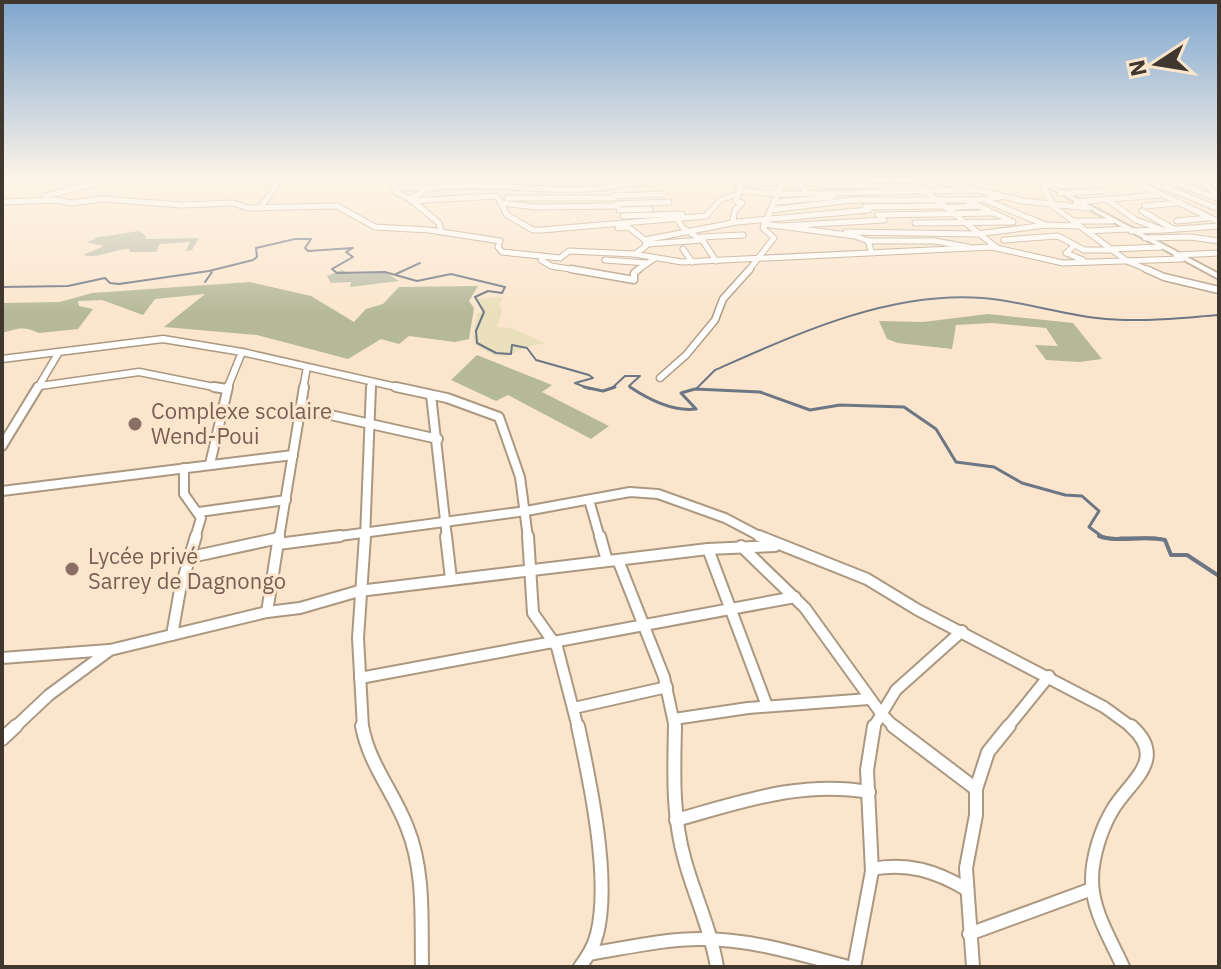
<svg xmlns="http://www.w3.org/2000/svg" width="1221" height="969" viewBox="0 0 1221 969" font-family="'IBM Plex Sans',sans-serif">
<style>
.green{fill:#bcbfa8}
.forest{fill:#b5b999}
.sand{fill:#eae0bb}
.lines{fill:none;stroke-linecap:round;stroke-linejoin:round}
.stream-far2{stroke:#6d7685;stroke-width:2}
.stream-far1{stroke:#6d7685;stroke-width:3}
.stream{stroke:#6d7685;stroke-width:4}
.minor-far4-casing{stroke:#ab9880;stroke-width:7}
.minor-far3-casing{stroke:#ab9880;stroke-width:9}
.minor-far2-casing{stroke:#ab9880;stroke-width:12}
.minor-far1-casing{stroke:#ab9880;stroke-width:14}
.minor-casing{stroke:#ab9880;stroke-width:16}
.tertiary-casing{stroke:#ab9880;stroke-width:4}
.minor-far4{stroke:#fff;stroke-width:5}
.minor-far3{stroke:#fff;stroke-width:6}
.minor-far2{stroke:#fff;stroke-width:8}
.minor-far1{stroke:#fff;stroke-width:10}
.minor{stroke:#fff;stroke-width:12}
.tertiary{fill:#fff;fill-rule:evenodd}
.education-dot{fill:#8d6e63;stroke:#fbe6cd;stroke-width:3}
.labels{text-anchor:middle;stroke-width:6;stroke-linejoin:round;paint-order:stroke}
.education-label{font-size:22px;fill:#785e54;stroke:#fbe6cd;text-anchor:start}
</style>
<rect width="100%" height="100%" fill="#fbe6cd"/>
<!-- green -->
<g class="green">
<path d="M139,231L145,235L146,239L199,238L192,250L186,251L190,242L160,244L156,252H129L130,249C112,249 100,259 83,255L104,246L86,242L96,239L93,238Z"/>
<polygon points="341,270 352,274 385,272 399,281 350,287 351,282 331,283 327,276"/>
</g>
<!-- forest -->
<g class="forest">
<path d="M250,282L311,296L354,322L366,309L383,304L399,287L478,286L469,301L474,308L469,339L455,342L409,336L399,344L381,339L348,359L257,335L164,327L205,294L155,299L143,315L102,300L78,301L79,306L93,309L78,329L39,333C23,326 19,328 2,333V303L60,302L92,293Z"/>
<polygon points="988,314 1073,323 1102,359 1079,362 1046,360 1035,345 1058,346 1046,328 992,323 956,325 952,349 898,343 887,339 879,321 923,322"/>
<polygon points="477,355 552,385 542,392 609,426 591,439 508,395 496,401 451,380"/>
</g>
<!-- sand -->
<polygon class="sand" points="503,297 499,304 502,311 497,327 511,328 545,343 523,348 507,357 495,356 475,345 473,335 477,314 481,311 475,299"/>
<g class="lines">
<!-- stream-far2 -->
<g class="stream-far2">
<polyline points="396,274 420,263"/>
<polyline points="205,282 212,272"/>
<polyline points="2,287 68,286 105,278 110,283 119,284 209,271 253,260 257,257 256,248 295,239 311,239 305,248 308,251 353,248 346,252 353,257 332,269 337,273 385,272 417,281 451,274 505,287 502,293 488,291 475,297 484,312 476,331 477,343 496,353 511,354 512,345 527,348 536,360 589,375 593,378 575,383 590,389"/>
<path d="M697,388L715,370C799,333 889,291 983,298C1021,301 1059,314 1097,318C1138,323 1178,318 1219,315"/>
<polyline points="611,389 625,376 640,376 629,386 633,389"/>
</g>
<!-- stream-far1 -->
<g class="stream-far1">
<polyline points="584,387 603,391 615,387"/>
<path d="M630,387C648,399 673,412 696,409L681,393L695,389L760,392L810,410L840,405L904,407L936,429L956,462L994,467L1022,483L1065,495L1082,496L1099,511L1089,527L1104,538"/>
<polyline points="1120,538 1156,538"/>
</g>
<!-- stream -->
<path class="stream" d="M1099,536C1118,543 1143,535 1165,540L1171,555H1187L1219,576"/>
<defs>
<g id="minor-far4">
<polyline points="391,178 396,192 410,199"/>
<polyline points="623,178 619,185 662,181"/>
<polyline points="656,178 785,184"/>
<polyline points="797,178 806,192"/>
<polyline points="815,178 821,185 919,187"/>
<polyline points="909,178 996,247"/>
<polyline points="926,178 1023,201 1088,208"/>
<polyline points="1128,178 1219,222"/>
<polyline points="1164,178 1219,199"/>
<polyline points="1199,178 1216,194"/>
<polyline points="392,179 406,178"/>
<polyline points="832,179 910,180"/>
<polyline points="1202,181 1219,182"/>
<polyline points="1177,183 1165,187 1219,209"/>
<polyline points="2,184 18,178"/>
<polyline points="1042,184 1054,207 1127,261 1151,271"/>
<polyline points="1044,185 1086,186 1090,184 1088,180 1106,178"/>
<polyline points="394,188 431,188 410,199 439,223 441,231"/>
<path d="M431,188C494,179 556,198 619,185"/>
<polyline points="739,191 780,194 973,190"/>
<polyline points="1060,193 1105,191"/>
<polyline points="45,196 117,178"/>
<polyline points="613,196 664,194"/>
<polyline points="507,198 614,198"/>
<polyline points="1106,199 1136,220 1163,230 1131,231"/>
<polyline points="985,200 1046,225"/>
<polyline points="411,201 497,196 507,215 533,230 541,230 706,216 720,200 738,194 740,182"/>
<polyline points="967,201 1009,220"/>
<polyline points="2,202 57,200 71,203 103,199 182,205 234,203 247,208 337,206 375,227 429,230 500,241 498,247 502,252 560,258 569,251 634,254 682,262 992,247 1063,263 1182,259"/>
<polyline points="776,202 833,197"/>
<polyline points="1076,202 1159,195"/>
<polyline points="502,203 536,207 617,206"/>
<polyline points="616,204 669,202"/>
<polyline points="1145,206 1178,203"/>
<polyline points="865,207 942,206"/>
<polyline points="260,208 277,185 268,181 269,178"/>
<polyline points="946,208 976,206"/>
<polyline points="619,210 650,209"/>
<polyline points="771,210 852,200 977,200 1001,197"/>
<polyline points="1142,211 1173,229"/>
<polyline points="878,215 992,213"/>
<polyline points="623,216 682,214"/>
<polyline points="676,216 682,227 703,241 716,261"/>
<polyline points="733,220 735,210 742,203 736,201 738,194"/>
<polyline points="1073,221 1112,221"/>
<polyline points="1177,221 1208,218"/>
<polyline points="915,223 1013,222"/>
<polyline points="764,224 855,236 868,241 871,250"/>
<polyline points="781,226 884,220"/>
<polyline points="618,228 628,227 645,240"/>
<polyline points="1163,230 1219,226"/>
<polyline points="1088,231 1128,229"/>
<polyline points="846,232 977,234 1046,225 1079,226"/>
<polyline points="701,237 743,235"/>
<polyline points="1145,238 1190,237 1219,241"/>
<polyline points="1004,240 1058,236 1084,250 1112,250"/>
<polyline points="868,241 935,241 968,247"/>
<polyline points="647,244 703,240"/>
<polyline points="1075,245 1066,253 1083,260"/>
<polyline points="683,249 692,262"/>
<polyline points="1112,249 1160,247"/>
<polyline points="635,254 646,246 645,240 737,222 869,210"/>
<polyline points="1176,255 1219,253"/>
<polyline points="543,256 541,260 551,266 582,271"/>
<polyline points="605,260 647,263"/>
<polyline points="636,271 654,259"/>
<polyline points="748,271 774,238 763,228 784,178"/>
</g>
<g id="minor-far3">
<polyline points="571,269 634,280 634,273 639,269"/>
<polyline points="1146,269 1164,277 1219,290"/>
<polyline points="2,359 163,339 242,352 405,389"/>
<polyline points="660,378 686,355 715,320 723,299 750,269"/>
<polyline points="40,386 139,372 224,389"/>
<polyline points="37,389 59,352"/>
<polyline points="227,389 242,352"/>
<polyline points="303,389 307,367"/>
<polyline points="371,389 371,382"/>
</g>
<g id="minor-far2">
<polyline points="214,387 227,389"/>
<polyline points="396,387 447,398 499,417 520,477 528,538"/>
<polyline points="431,395 447,538"/>
<polyline points="299,408 438,439"/>
<polyline points="2,446 38,387"/>
<polyline points="210,464 228,387"/>
<polyline points="184,468 184,494 201,518 195,538"/>
<polyline points="2,491 293,455"/>
<polyline points="589,500 600,538"/>
<polyline points="199,512 286,500"/>
<polyline points="279,538 304,387"/>
<polyline points="325,538 526,511 630,492 658,494 725,518 763,538"/>
<polyline points="365,538 371,387"/>
</g>
<g id="minor-far1">
<polyline points="446,536 451,579"/>
<polyline points="528,536 533,613 557,647 578,728"/>
<polyline points="600,536 607,561"/>
<polyline points="759,536 867,579 918,610 1104,707 1133,728"/>
<polyline points="278,544 340,536"/>
<polyline points="741,546 805,608 880,712 895,728"/>
<polyline points="708,549 767,706"/>
<polyline points="191,557 279,538"/>
<polyline points="618,560 664,677 675,728"/>
<polyline points="267,612 279,536"/>
<polyline points="172,635 180,590 196,536"/>
<polyline points="2,658 109,650"/>
<polyline points="360,678 795,597"/>
<polyline points="574,708 667,687"/>
<polyline points="674,719 748,708 869,699"/>
<polyline points="14,728 49,695 110,650 267,612 300,608 359,591 708,549 775,546"/>
<polyline points="363,728 358,638 365,536"/>
<polyline points="873,728 896,690 962,631"/>
<polyline points="1007,728 1049,676"/>
</g>
<g id="minor">
<path d="M362,726C369,764 393,791 407,827C425,871 421,920 422,967"/>
<path d="M578,726C590,782 611,879 597,934C594,947 587,957 580,967"/>
<path d="M675,726C674,772 672,816 685,861C695,897 711,930 717,967"/>
<polyline points="893,726 976,789"/>
<polyline points="2,739 16,726"/>
<path d="M676,820C741,802 801,780 869,792"/>
<path d="M872,869C907,862 936,871 966,889"/>
<polyline points="969,934 1092,889"/>
<path d="M589,954C626,948 663,939 701,939C751,939 800,954 848,967"/>
<polyline points="854,967 872,871 867,770 874,726"/>
<polyline points="973,967 966,868 976,815 976,789 988,752 1009,726"/>
<path d="M1123,967C1111,940 1092,911 1092,880C1092,857 1101,829 1113,809C1131,780 1168,759 1131,726"/>
</g>
<polygon id="tertiary" points="1032,178 1038,178 1219,274 1219,279"/>
</defs>
<!-- minor-far4 casing -->
<use href="#minor-far4" class="minor-far4-casing"/>
<!-- minor-far3 casing -->
<use href="#minor-far3" class="minor-far3-casing"/>
<!-- minor-far2 casing -->
<use href="#minor-far2" class="minor-far2-casing"/>
<!-- minor-far1 casing -->
<use href="#minor-far1" class="minor-far1-casing"/>
<!-- minor casing -->
<use href="#minor" class="minor-casing"/>
<!-- tertiary casing -->
<use href="#tertiary" class="tertiary-casing"/>
<!-- minor-far4 -->
<use href="#minor-far4" class="minor-far4"/>
<!-- minor-far3 -->
<use href="#minor-far3" class="minor-far3"/>
<!-- minor-far2 -->
<use href="#minor-far2" class="minor-far2"/>
<!-- minor-far1 -->
<use href="#minor-far1" class="minor-far1"/>
<!-- minor -->
<use href="#minor" class="minor"/>
<!-- tertiary -->
<use href="#tertiary" class="tertiary"/>
</g>
<!-- sky -->
<linearGradient id="sky" x2="0" y2="1"><stop stop-color="#7ea6cf"/><stop offset="0.57" stop-color="#fdf4e8"/><stop offset="1" stop-color="#fdf4e8" stop-opacity="0"/></linearGradient>
<rect width="1221" height="314" fill="url(#sky)"/>
<!-- markers -->
<g class="education-dot">
<circle cx="135" cy="424" r="8"/>
<circle cx="72" cy="569" r="8"/>
</g>
<g class="labels">
<!-- education labels -->
<g class="education-label">
<text x="151" y="419">Complexe scolaire<tspan x="151" dy="25">Wend-Poui</tspan></text>
<text x="88" y="564">Lycée privé<tspan x="88" dy="25">Sarrey de Dagnongo</tspan></text>
</g>
</g>
<!-- border -->
<rect width="1221" height="969" fill="none" stroke="#40382e" stroke-width="8"/>
<!-- north arrow -->
<g transform="translate(1157 64) rotate(258)" stroke="#fbe6cd" stroke-width="6" paint-order="stroke">
<path d="M0-6L14 30L0 20L-14 30Z" fill="#40382e"/>
<text y="-12" font-size="22" font-weight="bold" text-anchor="middle" fill="#40382e">N</text>
</g>
</svg>
